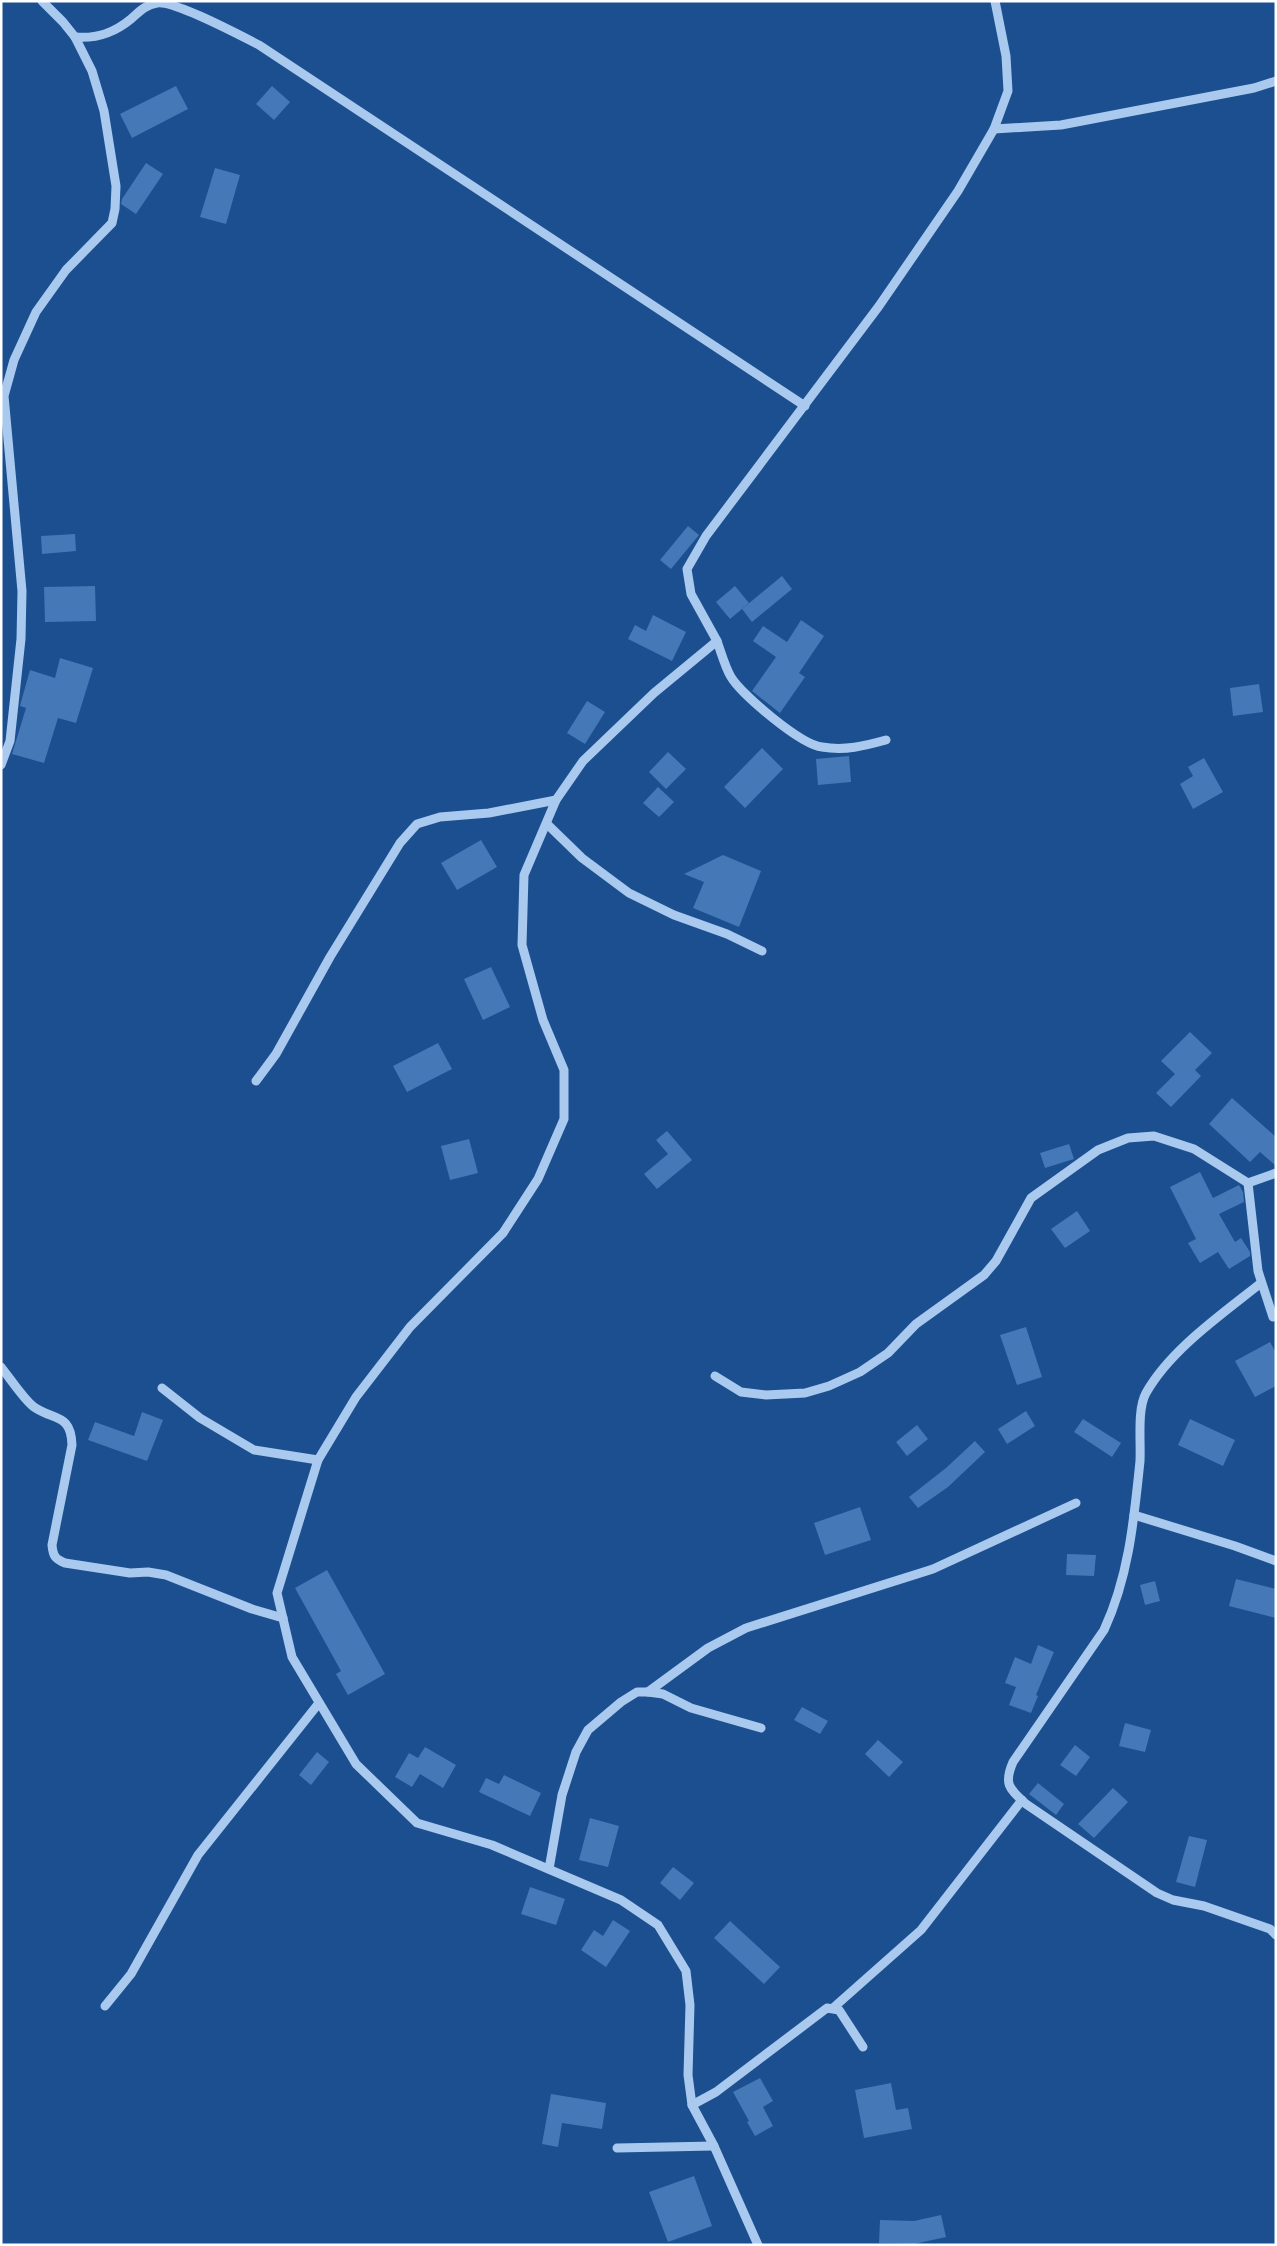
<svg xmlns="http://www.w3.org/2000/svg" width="1277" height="2246" viewBox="0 0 1277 2246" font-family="Signika,sans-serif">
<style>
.building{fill:#4478b7}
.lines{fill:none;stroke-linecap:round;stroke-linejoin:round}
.minor{stroke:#a9c9ee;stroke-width:9}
</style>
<rect width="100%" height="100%" fill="#1b4f8f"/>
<!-- building -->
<g class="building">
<polygon points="176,86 188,109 132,138 120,114"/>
<polygon points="272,86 290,102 274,120 256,104"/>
<polygon points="146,163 163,174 136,214 121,204 122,199"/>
<polygon points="215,168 240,175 226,224 200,217"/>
<polygon points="688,526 699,535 671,569 660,560"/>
<polygon points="75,534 76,551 42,554 41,536"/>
<polygon points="782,576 792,589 752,622 742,609"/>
<polygon points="95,586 96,621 45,622 44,587"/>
<polygon points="735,586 749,603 730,619 716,602"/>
<polygon points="653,615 686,632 672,661 628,639 635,625 646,631"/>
<polygon points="801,620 824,636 799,673 805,677 780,713 752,691 776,657 753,641 763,626 787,642"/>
<polygon points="60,658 93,668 76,723 58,718 44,763 12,754 26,708 20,706 21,702 30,670 55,678"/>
<polygon points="1259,684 1263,712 1233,716 1230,688"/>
<polygon points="587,701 605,712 585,744 567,733"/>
<polygon points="762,748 783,769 745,808 724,787"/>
<polygon points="668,752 686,769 666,789 649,772"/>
<polygon points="849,756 851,782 818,785 816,759"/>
<polygon points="1204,758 1223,792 1193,809 1180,784 1193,776 1188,767"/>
<polygon points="658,787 674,802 659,817 643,803"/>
<polygon points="481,840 497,867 457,890 441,863"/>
<polygon points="723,855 761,871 739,927 693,908 704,882 684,874"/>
<polygon points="491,967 510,1007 483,1020 464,979"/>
<polygon points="1190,1032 1212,1053 1195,1070 1201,1076 1171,1107 1156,1093 1175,1074 1161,1061"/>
<polygon points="438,1043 452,1069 407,1092 393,1066"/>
<polygon points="1232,1098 1276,1137 1276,1166 1260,1152 1250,1162 1209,1124"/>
<polygon points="667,1131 692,1160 657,1189 644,1174 668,1154 656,1140"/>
<polygon points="469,1139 478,1173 450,1180 441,1146"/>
<polygon points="1069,1144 1074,1159 1045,1168 1040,1153"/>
<polygon points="1200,1172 1213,1198 1239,1185 1243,1192 1244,1202 1219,1214 1235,1242 1241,1238 1250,1252 1250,1256 1229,1269 1218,1252 1200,1263 1188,1243 1196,1239 1170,1187"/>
<polygon points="1077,1211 1090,1231 1065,1248 1051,1229"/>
<polygon points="1026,1327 1042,1377 1017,1385 1000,1335"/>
<polygon points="1270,1342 1276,1353 1276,1386 1255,1397 1235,1361"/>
<polygon points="1026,1411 1035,1426 1007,1444 998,1429"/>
<polygon points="142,1412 163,1420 147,1461 88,1440 95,1422 134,1436"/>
<polygon points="1083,1419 1121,1443 1112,1457 1074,1432"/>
<polygon points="1190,1419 1235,1440 1223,1466 1178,1445"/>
<polygon points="917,1425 928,1439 907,1456 896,1442"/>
<polygon points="975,1441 985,1452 948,1487 918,1508 909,1497 946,1468"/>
<polygon points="860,1507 871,1540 825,1555 814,1523"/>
<polygon points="1067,1554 1096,1555 1094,1576 1066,1575"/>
<polygon points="327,1570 385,1674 348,1695 336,1674 341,1671 295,1588"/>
<polygon points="1236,1579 1276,1589 1276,1618 1229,1606"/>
<polygon points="1155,1581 1160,1601 1145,1605 1140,1585"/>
<polygon points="1038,1645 1054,1652 1036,1695 1038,1696 1031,1713 1009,1705 1016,1687 1005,1683 1015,1657 1031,1664"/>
<polygon points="802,1707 828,1721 820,1734 794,1720"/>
<polygon points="1125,1723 1151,1730 1145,1752 1119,1746"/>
<polygon points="878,1740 903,1762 889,1777 865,1754"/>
<polygon points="1075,1745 1090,1757 1076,1776 1060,1765"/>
<polygon points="425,1747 456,1765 443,1788 420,1774 412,1787 395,1777 409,1753 418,1758"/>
<polygon points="317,1752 329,1762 311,1785 299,1775"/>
<polygon points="504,1775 541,1793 530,1816 479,1792 486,1778 499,1784"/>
<polygon points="1038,1783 1064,1804 1056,1815 1029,1794"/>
<polygon points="1113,1788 1128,1802 1094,1838 1078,1824"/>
<polygon points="590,1818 619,1826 608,1867 579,1860"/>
<polygon points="1189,1836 1207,1840 1195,1887 1176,1882"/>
<polygon points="673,1867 694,1883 680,1900 660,1883"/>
<polygon points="530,1887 565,1899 556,1925 521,1914"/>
<polygon points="613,1920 630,1931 606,1967 581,1950 594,1930 603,1936"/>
<polygon points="730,1921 780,1967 764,1984 714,1938"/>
<polygon points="760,2078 773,2101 763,2107 773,2126 755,2136 747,2122 749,2121 733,2092"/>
<polygon points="891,2083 896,2110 908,2108 912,2129 864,2138 855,2090"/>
<polygon points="551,2094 606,2103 602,2129 562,2123 558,2147 542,2144"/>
<polygon points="694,2176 712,2226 668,2242 649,2192"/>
<polygon points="941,2215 946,2237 914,2244 879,2243 880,2220 914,2221"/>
</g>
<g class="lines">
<!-- minor -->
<g class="minor">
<path d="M75,37C97,39 114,33 131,19C139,12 145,5 157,3C174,0 241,36 259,45L805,406"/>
<polyline points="994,129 1061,125 1254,88 1276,81"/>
<path d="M717,641C721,652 725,667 731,677C742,695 801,745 822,747C845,751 864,746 886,740"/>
<polyline points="1,765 10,741 21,639 22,591 4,396 14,360 36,312 66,270 112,223 115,209 116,186 104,111 92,71 75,37 63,22 42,1"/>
<polyline points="547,824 582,858 629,893 674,915 727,934 762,951"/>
<polyline points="256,1081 276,1054 330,957 400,843 417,824 440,817 489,813 556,800"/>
<polyline points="1248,1183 1258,1271 1273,1317"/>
<path d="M1261,1283C1222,1314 1170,1350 1146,1393C1137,1409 1141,1442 1140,1461C1134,1519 1129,1576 1104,1630L1013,1762C1003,1785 1010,1789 1026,1804L1157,1893L1173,1900L1204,1906L1270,1929L1276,1935"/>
<path d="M1,1367C9,1377 25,1401 34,1407C54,1421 71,1413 72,1445L52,1545C53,1556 55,1559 65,1563L130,1573L148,1572L166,1575L252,1609L283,1618"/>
<polyline points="715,1376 741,1392 766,1395 805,1393 829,1386 860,1372 888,1353 916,1324 984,1275 996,1261 1031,1198 1098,1150 1128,1138 1154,1136 1194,1149 1248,1183 1276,1173"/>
<polyline points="162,1388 200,1418 254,1450 318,1460"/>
<polyline points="1134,1515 1235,1546 1276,1561"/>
<polyline points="648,1692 708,1648 746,1628 933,1569 1076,1503"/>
<polyline points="549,1869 562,1795 576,1752 588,1730 621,1702 637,1692 648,1692 663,1694 691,1708 761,1728"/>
<polyline points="105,2006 131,1974 198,1855 319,1703"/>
<polyline points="833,2008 921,1930 1022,1800"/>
<polyline points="692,2105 716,2092 827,2008 839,2010 863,2047"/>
<polyline points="617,2148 714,2146"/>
<polyline points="758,2245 714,2146 692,2105 688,2075 690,2005 686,1971 658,1925 621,1900 492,1845 417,1823 356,1764 292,1657 277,1593 318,1460 356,1397 410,1327 503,1233 538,1179 564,1119 564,1070 543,1020 522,945 524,875 556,800 583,761 654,693 717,641 691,594 687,569 706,536 879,306 958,191 994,129 1008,91 1006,56 995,1"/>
</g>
</g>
<!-- border -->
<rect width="1277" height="2246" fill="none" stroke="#ffffff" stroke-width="5"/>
</svg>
